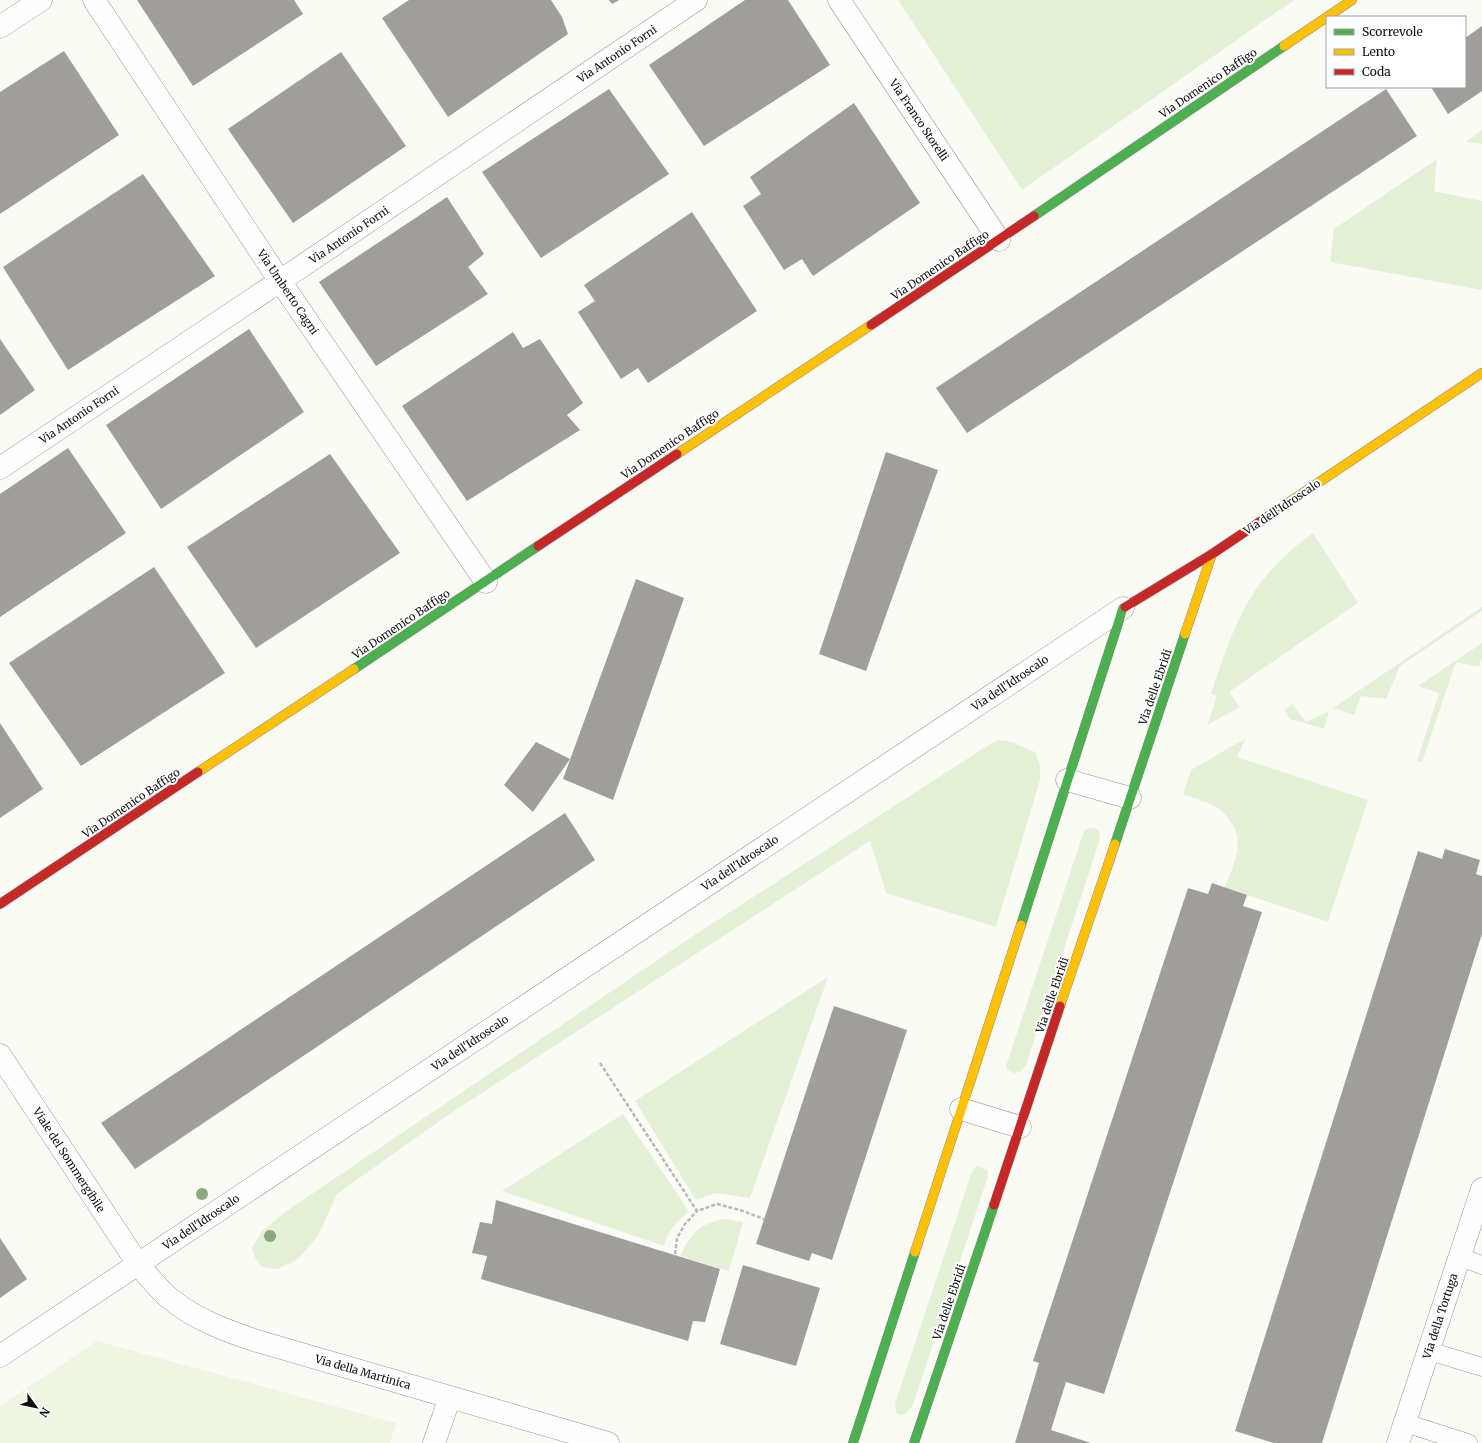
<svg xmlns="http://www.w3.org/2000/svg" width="1482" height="1443" viewBox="0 0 1482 1443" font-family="Merriweather,serif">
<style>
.green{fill:#e4f1d7}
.pitch{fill:#eef5e0}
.building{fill:#9f9e9b}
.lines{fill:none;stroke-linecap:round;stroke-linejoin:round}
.lane-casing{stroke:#959593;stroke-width:19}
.street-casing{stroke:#959593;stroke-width:23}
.fast-casing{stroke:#8c8c8a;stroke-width:10}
.slow-casing{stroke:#8c8c8a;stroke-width:10}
.jam-casing{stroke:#8c8c8a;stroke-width:10}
.path{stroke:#b9b9b8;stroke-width:2.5;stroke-dasharray:4 2;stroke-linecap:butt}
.lane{stroke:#fefefe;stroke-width:18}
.street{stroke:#fefefe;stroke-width:22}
.fast{stroke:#4caf50;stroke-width:9}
.slow{stroke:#ffc107;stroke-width:9}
.jam{stroke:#c62828;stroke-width:9}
.tree{fill:#8aa881}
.labels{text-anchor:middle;stroke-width:4;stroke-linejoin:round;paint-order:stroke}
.street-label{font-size:11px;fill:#0f0f0f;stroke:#fff}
</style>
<rect width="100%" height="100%" fill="#fbfbf6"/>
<!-- green -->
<g class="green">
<polygon points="898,0 1294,0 1022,190"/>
<polygon points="1482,130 1482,144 1466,142"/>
<polygon points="1437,159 1434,191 1482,201 1482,290 1330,262 1334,229"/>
<path d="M1313,533L1358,603L1229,692L1240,707L1207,725L1217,696L1211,693C1222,661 1233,626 1251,597C1266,572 1289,550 1313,533Z"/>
<polygon points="1482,607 1482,611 1400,666 1386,699 1361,696 1354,715 1333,708"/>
<polygon points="1482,643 1482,658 1479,667 1456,662 1422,762 1417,761 1439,693 1418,686"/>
<polygon points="1292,704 1306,722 1329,711 1324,729 1290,719 1285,710"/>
<path d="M1246,738L1237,757L1368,800L1328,922L1224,887C1231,875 1240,851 1237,836C1235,826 1226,814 1218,808C1207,802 1194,798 1183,794L1191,770Z"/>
<polygon points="998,740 1009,741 1035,752 1040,765 1040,780 996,927 886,893 870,841 448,1115 337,1194 318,1236 297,1260 277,1269 262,1267 255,1258 252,1248 262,1231 285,1212 696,934 987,746"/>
<polygon points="1088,828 1094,828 1099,831 1100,839 1026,1065 1020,1072 1014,1073 1009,1071 1006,1067 1007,1063 1082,837 1084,831"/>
<polygon points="828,977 750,1198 715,1193 696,1200 635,1101"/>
<path d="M623,1114L685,1205L688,1212C676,1223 668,1229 664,1246L502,1191Z"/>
<polygon points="978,1166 987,1170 988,1176 913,1405 906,1414 899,1415 896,1412 895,1404 971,1174 973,1170"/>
<path d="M724,1219L743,1222L729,1271L680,1256C691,1233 699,1224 724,1219Z"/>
</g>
<!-- pitch -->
<polygon class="pitch" points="97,1341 396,1423 390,1443 0,1443 0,1406"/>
<!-- building -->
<g class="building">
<polygon points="137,0 294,0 303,14 193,86"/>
<polygon points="409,0 551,0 562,17 568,34 448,117 382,18"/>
<polygon points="609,0 619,0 612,4"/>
<polygon points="745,0 788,0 830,65 704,146 649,65"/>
<polygon points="1482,26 1482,91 1448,114 1431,87 1465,87 1465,38"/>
<polygon points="64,51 119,135 0,214 0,92"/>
<polygon points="341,52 406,146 293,223 228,129"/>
<polygon points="609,89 669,174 541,258 482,172"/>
<polygon points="1386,89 1417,136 967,433 936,388"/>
<polygon points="854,103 920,203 813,276 802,259 784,270 743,206 761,194 750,177"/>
<polygon points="143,174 215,276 68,370 3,267"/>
<polygon points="447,197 484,254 468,267 488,294 376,366 319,282"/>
<polygon points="692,212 757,311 648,383 638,368 621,379 578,312 595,301 584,285"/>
<polygon points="249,329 304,412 161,509 106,425"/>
<polygon points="513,332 523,348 540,339 583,403 567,415 580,430 467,501 402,406"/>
<polygon points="0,339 35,390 0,415"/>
<polygon points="68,448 126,533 0,617 0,494"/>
<polygon points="886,452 938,470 866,671 819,654"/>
<polygon points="330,454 400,553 256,648 187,547"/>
<polygon points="154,567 225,673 81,766 9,663"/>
<polygon points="636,579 684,598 613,800 563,779"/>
<polygon points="0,723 43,789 0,818"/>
<polygon points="536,742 570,759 533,812 504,785"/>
<polygon points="565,813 595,860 135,1169 101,1123"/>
<polygon points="1445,849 1480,860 1476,874 1482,876 1482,934 1322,1443 1274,1443 1235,1431 1418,851 1442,859"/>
<polygon points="1212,883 1247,895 1243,906 1262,912 1104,1394 1066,1382 1051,1430 1091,1443 1015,1443 1039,1363 1033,1361 1188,888 1208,894"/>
<polygon points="834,1006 907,1030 832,1260 812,1253 809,1261 756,1244"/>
<polygon points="496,1200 720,1269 705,1322 693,1321 688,1341 481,1279 487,1256 472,1253 480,1222 492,1224"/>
<polygon points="0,1238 27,1279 0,1298"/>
<polygon points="743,1265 820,1288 796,1366 720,1344"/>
</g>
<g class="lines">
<defs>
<g id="lane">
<polyline points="1460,1257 1482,1265"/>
<polyline points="1429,1351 1482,1367"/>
<polyline points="1405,1423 1468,1443"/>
</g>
<g id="street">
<polyline points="94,0 280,281 486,582"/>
<polyline points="839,0 999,240"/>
<polyline points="0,27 41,0"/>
<polyline points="0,468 280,281 696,0"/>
<polyline points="1067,780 1130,798"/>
<path d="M0,1055L138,1264C147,1275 156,1286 167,1296C192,1318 226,1331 257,1341L608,1443"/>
<polyline points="961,1109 1020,1127"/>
<polyline points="0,1356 1123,608"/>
<polyline points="434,1443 450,1397"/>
<polyline points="1398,1443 1482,1189"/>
</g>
<g id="fast">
<polyline points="1034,216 1284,46"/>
<polyline points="354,669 538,546"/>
<polyline points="1115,844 1185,634"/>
<polyline points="1021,925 1123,608 1125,607"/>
<polyline points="853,1443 915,1252"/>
<polyline points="914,1443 994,1205"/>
</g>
<g id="slow">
<polyline points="1284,46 1352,0"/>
<polyline points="677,454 871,325"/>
<polyline points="1285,505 1482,373"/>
<polyline points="1185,634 1212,554"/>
<polyline points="198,772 354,669"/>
<polyline points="1060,1006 1115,844"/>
<polyline points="915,1252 1021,925"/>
</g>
<g id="jam">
<polyline points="871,325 1034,216"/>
<polyline points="538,546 677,454"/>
<polyline points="1125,607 1212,554 1285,505"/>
<polyline points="0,904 198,772"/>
<polyline points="994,1205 1060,1006"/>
</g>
</defs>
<!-- lane casing -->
<use href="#lane" class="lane-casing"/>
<!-- street casing -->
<use href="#street" class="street-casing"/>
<!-- fast casing -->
<use href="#fast" class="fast-casing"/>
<!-- slow casing -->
<use href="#slow" class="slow-casing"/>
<!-- jam casing -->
<use href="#jam" class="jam-casing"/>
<!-- path -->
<g class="path">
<polyline points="600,1063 697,1211 717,1204 740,1210 764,1219"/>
<polyline points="675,1254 677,1238 685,1224 697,1211"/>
</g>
<!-- lane -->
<use href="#lane" class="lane"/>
<!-- street -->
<use href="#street" class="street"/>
<!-- fast -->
<use href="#fast" class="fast"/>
<!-- slow -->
<use href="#slow" class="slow"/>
<!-- jam -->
<use href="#jam" class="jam"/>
</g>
<!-- trees -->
<g class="tree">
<circle cx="202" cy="1194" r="6"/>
<circle cx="270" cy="1236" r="6"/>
</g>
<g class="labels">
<!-- street labels -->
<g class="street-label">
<text transform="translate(617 54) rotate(-34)" y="4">Via Antonio Forni</text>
<text transform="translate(1208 83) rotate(-34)" y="4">Via Domenico Baffigo</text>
<text transform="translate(919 120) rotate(56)" y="4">Via Franco Storelli</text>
<text transform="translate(349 235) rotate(-34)" y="4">Via Antonio Forni</text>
<text transform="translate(940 265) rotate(-34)" y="4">Via Domenico Baffigo</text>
<text transform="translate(288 292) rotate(56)" y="4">Via Umberto Cagni</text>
<text transform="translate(79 415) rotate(-34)" y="4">Via Antonio Forni</text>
<text transform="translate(670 444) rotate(-34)" y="4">Via Domenico Baffigo</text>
<text transform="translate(1282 507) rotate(-34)" y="4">Via dell'Idroscalo</text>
<text transform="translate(401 624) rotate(-34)" y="4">Via Domenico Baffigo</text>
<text transform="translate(1010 683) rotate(-34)" y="4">Via dell'Idroscalo</text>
<text transform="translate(1155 687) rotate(-71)" y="4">Via delle Ebridi</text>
<text transform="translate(131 803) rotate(-34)" y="4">Via Domenico Baffigo</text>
<text transform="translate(740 863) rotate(-34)" y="4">Via dell'Idroscalo</text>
<text transform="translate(1052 995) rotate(-71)" y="4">Via delle Ebridi</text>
<text transform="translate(470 1043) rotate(-34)" y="4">Via dell'Idroscalo</text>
<text transform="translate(69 1160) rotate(57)" y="4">Viale del Sommergibile</text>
<text transform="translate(201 1222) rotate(-34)" y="4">Via dell'Idroscalo</text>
<text transform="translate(949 1302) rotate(-71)" y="4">Via delle Ebridi</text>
<text transform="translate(1440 1316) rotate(-72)" y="4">Via della Tortuga</text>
<text transform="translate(363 1372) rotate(16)" y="4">Via della Martinica</text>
</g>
</g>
<!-- legend -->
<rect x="1326" y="16" width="140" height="72" fill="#ffffff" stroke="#9f9f9f"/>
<rect x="1334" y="29" width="20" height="6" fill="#4caf50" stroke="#9f9f9f"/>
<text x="1362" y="36" font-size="12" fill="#0f0f0f">Scorrevole</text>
<rect x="1334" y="49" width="20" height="6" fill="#ffc107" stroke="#9f9f9f"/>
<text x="1362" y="56" font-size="12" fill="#0f0f0f">Lento</text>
<rect x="1334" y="69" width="20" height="6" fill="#c62828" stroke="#9f9f9f"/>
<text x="1362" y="76" font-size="12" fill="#0f0f0f">Coda</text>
<!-- north arrow -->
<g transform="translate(36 1407) rotate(123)" stroke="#ffffff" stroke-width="3" paint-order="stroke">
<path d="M0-3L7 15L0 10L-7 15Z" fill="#0f0f0f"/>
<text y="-6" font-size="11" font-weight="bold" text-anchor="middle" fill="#0f0f0f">N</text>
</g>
</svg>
